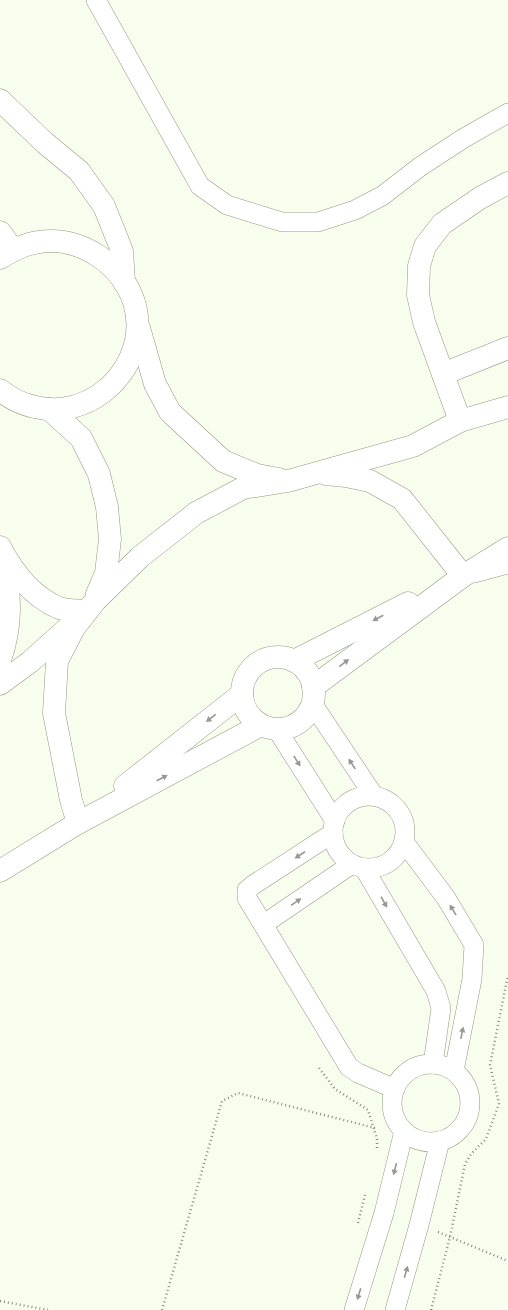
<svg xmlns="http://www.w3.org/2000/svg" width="508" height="1310" viewBox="0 0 508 1310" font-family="Barlow,sans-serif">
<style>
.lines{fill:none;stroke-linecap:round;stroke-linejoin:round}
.street-casing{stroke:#909a81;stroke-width:20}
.secondary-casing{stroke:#909a81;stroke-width:23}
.path{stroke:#898e81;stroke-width:2.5;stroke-dasharray:1 3;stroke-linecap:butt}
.street{stroke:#fff;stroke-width:19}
.secondary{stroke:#fff;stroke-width:22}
.oneway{fill:#969893}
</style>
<rect width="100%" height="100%" fill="#f8feee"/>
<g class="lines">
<defs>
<g id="street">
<polyline points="96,0 200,186 227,205 282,222 318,222 355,210 382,196 421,166 464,138 508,113"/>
<polyline points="474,573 508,564"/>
<polyline points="312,703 374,796"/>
<polyline points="276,728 335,821"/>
<circle cx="369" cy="832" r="36"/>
<polyline points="333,833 253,885 247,890 247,898 349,1067 358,1073 395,1089"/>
<polyline points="404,842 446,898 474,945 472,979 454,1071"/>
<polyline points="364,868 436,991 441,1008 433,1064"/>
<polyline points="264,924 352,864"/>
<circle cx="431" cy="1103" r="39"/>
<polyline points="354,1310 384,1213 404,1131"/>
<polyline points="395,1310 419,1225 440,1141"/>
</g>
<g id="secondary">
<polyline points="0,100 45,143 79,171 104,206 122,251 124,282"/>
<polyline points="0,232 13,250"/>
<path d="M0,258C12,251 24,244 39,242C80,236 121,263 134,302C148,348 117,396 72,407C47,413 19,406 0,390"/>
<polyline points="139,328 155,384 170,412 223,461 257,475 279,479"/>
<polyline points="443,374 508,348"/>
<polyline points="49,409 81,438 99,474 107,507 110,539 106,573 97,594"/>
<polyline points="460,421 424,322 418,295 419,266 425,246 442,224 480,198 508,183"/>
<polyline points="326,474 346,476 370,481 402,499 463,576"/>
<path d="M0,547C13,572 33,597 59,608C67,611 79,610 87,611"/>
<circle cx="278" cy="693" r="36"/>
<path d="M0,660C12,626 11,594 3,559"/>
<polyline points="294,661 408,603"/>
<polyline points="0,684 30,662 70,626"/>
<polyline points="313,687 463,576 508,548"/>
<polyline points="125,786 242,694"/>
<polyline points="78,823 71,800 54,713 57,661 74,628 95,601 140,557 196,513 243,488 288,481 413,446 460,421 508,407"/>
<polyline points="0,871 78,823 261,725"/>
</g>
</defs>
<!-- street casing -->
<use href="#street" class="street-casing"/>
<!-- secondary casing -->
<use href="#secondary" class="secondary-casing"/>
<!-- path -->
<g class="path">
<polyline points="319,1068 335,1089 368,1110 377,1139 377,1149"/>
<polyline points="358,1223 365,1195"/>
<polyline points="438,1232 508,1261"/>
<polyline points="0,1301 48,1310"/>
<polyline points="162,1310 222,1101 238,1093 375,1128"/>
<polyline points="431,1310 450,1237 465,1164 471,1154 486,1139 499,1104 490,1065 508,975"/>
</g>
<!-- street -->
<use href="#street" class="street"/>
<!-- secondary -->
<use href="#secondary" class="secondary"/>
</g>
<!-- one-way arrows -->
<defs><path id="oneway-solid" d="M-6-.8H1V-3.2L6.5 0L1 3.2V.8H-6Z"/></defs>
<g class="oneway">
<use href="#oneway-solid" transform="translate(378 618) rotate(153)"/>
<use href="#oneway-solid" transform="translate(344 663) rotate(-37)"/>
<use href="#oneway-solid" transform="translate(211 718) rotate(142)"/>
<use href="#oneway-solid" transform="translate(297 761) rotate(58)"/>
<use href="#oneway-solid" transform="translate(352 764) rotate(-123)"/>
<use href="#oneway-solid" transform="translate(162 778) rotate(-28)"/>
<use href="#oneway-solid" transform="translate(300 855) rotate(147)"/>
<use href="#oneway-solid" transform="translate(296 902) rotate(-34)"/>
<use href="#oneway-solid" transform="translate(384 902) rotate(61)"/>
<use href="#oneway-solid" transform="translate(453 910) rotate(-121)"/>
<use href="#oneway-solid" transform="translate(462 1033) rotate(-79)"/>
<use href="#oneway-solid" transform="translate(395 1169) rotate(104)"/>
<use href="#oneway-solid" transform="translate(406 1272) rotate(-74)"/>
<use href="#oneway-solid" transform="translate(359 1294) rotate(107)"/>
</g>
</svg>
